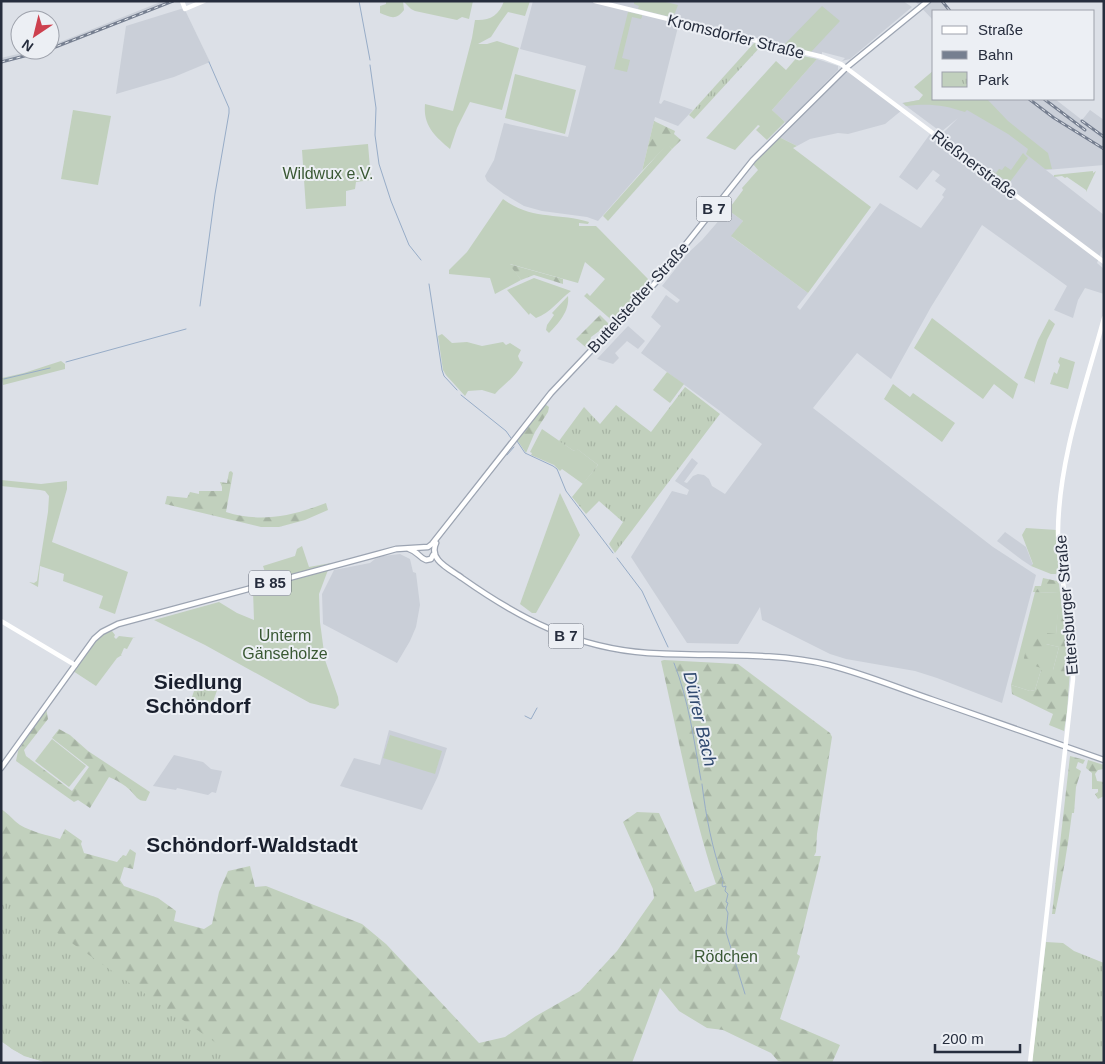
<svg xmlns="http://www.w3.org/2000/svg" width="1105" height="1064" viewBox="0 0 1105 1064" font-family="Helvetica,sans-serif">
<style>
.built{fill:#cacfd8}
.green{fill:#c1d0bd}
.forest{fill:url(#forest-firs)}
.park{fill:url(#park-tufts)}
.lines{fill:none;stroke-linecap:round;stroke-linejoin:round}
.stream{stroke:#97acc7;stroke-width:1}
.primary-casing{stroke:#9ca4b2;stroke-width:7}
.secondary{stroke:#fff;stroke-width:4.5}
.primary{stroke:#fff;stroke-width:4.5}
.rail-casing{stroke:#767f90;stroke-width:3}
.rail{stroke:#eceff4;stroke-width:1;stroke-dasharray:4;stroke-linecap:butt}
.labels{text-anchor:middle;stroke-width:4;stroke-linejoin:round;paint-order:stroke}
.shield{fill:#eceff4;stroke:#616774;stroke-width:1}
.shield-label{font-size:15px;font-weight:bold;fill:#262d3d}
.street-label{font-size:16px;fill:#262d3d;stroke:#eceff4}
.park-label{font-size:16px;fill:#395833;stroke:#eceff4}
.water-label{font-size:18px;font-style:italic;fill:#314a70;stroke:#eceff4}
.district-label{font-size:21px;font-weight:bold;fill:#191f2d;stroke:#eceff4}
</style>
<defs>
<pattern id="forest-firs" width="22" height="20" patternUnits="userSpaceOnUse" patternTransform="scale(1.25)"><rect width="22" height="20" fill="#c1d0bd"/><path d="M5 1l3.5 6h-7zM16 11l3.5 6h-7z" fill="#a6b3a3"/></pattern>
<pattern id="park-tufts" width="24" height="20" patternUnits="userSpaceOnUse" patternTransform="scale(1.25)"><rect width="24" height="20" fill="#c1d0bd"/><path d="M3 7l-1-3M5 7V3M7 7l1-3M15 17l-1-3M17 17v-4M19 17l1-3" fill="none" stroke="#a6b3a3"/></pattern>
</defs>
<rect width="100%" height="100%" fill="#dce0e7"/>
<!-- built -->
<g class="built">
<polygon points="163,1 176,1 58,48 1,64 1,58 35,50 50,50 50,46"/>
<polygon points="533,1 903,1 912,7 850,59 842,61 845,58 822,52 822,55 680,19 659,103 661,104 664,100 670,102 693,110 678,126 655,117 642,171 598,221 587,217 542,211 524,206 504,194 487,181 485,176 494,160 504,123 568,137 586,66 520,49"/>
<polygon points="915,1 943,1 952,11 934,11 934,21"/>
<polygon points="184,8 210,62 174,77 116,94 126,26"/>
<polygon points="817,59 838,66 838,70 786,123 772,110"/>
<polygon points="848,70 902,110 885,124 848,134 838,133 810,139 797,146 779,137"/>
<polygon points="950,99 1055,99 1082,120 1090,110 1104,120 1104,165 1046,170 1104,215 1104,244 1097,263 1104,269 1104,294 1085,288 1078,300 1073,318 1054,310 1067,286 982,225 931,307 891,379 857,353 813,408 993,547 1036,575 1002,703 937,678 915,671 846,659 830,654 762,620 760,607 738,644 687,643 631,557 672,491 687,495 689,490 675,481 692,458 698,463 684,482 687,483 693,476 698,474 704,475 709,479 712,486 725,494 762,444 720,411 641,353 661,326 651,317 666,295 677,303 680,300 662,286 688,253 702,240 728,210 743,221 732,237 808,293 797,307 800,310 880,203 921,228 944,197 942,195 946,189 935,181 940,175 933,170 917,190 899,177 930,134 937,139 958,118 941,132 902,103 919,100 948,101"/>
<polygon points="628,326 645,341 638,349 627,341 615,353 619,358 613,364 597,359"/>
<polygon points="1005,532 1026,547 1033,565 1031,566 1022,560 997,541"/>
<polygon points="400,554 410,559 413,572 416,573 420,605 416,627 410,641 397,663 323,624 322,594 334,570 370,563 375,559 383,556"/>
<polygon points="389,730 447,748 438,776 422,810 340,786 354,758 380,765"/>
<polygon points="174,755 203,762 211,769 222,771 216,793 212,792 208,795 177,788 176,790 153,786"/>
</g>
<!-- green -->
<g class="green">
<path d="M386,1H403L404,10C396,21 390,17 380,13V6L386,4Z"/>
<polygon points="403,1 473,1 469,19 462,17 457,20 415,11 411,9"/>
<path d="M504,1H530L525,16L508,12L500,23L491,37L478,44H487L497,41L519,48L502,110L470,102L457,128L450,149C435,136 423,126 425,104L453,111L472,38L475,20C489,21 499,16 504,1Z"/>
<polygon points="634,1 662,1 678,5 675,13 671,17 638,9 639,6 634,4"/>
<polygon points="822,6 840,21 811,52 784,45"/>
<polygon points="628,12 642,15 642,17 641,19 632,17 622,58 630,60 627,72 614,69"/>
<polygon points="799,55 817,59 772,110 785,122 767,140 756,130 760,126 758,125 735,150 706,138 776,61 786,70"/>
<path d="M934,70V99H987L1008,121L1048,153L1052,169H1045L1026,154L1028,149L1008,134L967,110L965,112C945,105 928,103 906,106L903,103L919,100L923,95L914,87Z"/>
<polygon points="515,74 576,90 565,134 505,118"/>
<polygon points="73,110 111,116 98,185 61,179"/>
<polygon points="779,137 797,146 793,148 871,207 808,293 731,236 743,221 728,210 743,190 742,188 758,170 753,164"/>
<polygon points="368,144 371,180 356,182 355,189 346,191 346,206 306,209 302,150"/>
<polygon points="667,144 672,149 608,221 603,216"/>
<polygon points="1023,153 1028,158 1009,183 986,167 996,173 999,169 1002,170 1005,166 1011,170"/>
<polygon points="1093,171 1093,173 1096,171 1086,192 1086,190 1067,177 1065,178 1062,176 1054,177 1054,175"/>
<path d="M503,199C533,221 558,212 589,222L588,224L579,223V226H596L600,230L648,279V285L615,323L584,296L587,293L590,296L605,279L585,262L578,283L510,264L521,280L495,294L490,278L449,274V270L467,252Z"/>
<path d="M534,278L571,291C559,300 550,313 536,318L530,313L529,315L507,290Z"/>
<path d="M568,296C570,311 558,324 549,333L546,330L547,325L554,315L552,313Z"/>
<polygon points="932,318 1018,384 1013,399 994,384 983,399 914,348"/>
<polygon points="1049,319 1055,324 1047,340 1034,384 1034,382 1024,378 1038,340"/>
<path d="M442,334L452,343L467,342L482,346L503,342L506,345L510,343L521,350L518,356L520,361L523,362C517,376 505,383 495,394L482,390L468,391L465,396L446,375L443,370L438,336Z"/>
<polygon points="1060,357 1075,362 1068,389 1050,384 1054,372 1057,374 1060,365 1058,362"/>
<polygon points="61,361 65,364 65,369 3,385 2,378 24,373"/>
<polygon points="667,372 684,384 670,403 653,390"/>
<polygon points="893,384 910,397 913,393 955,423 942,442 884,399"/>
<polygon points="542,429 574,451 576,448 598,465 583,484 562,469 560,471 554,465 531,455 532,453 530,452"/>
<polygon points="1,480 41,484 67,481 67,489 52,542 128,572 115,614 99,608 103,596 63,581 64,574 40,566 38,587 29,582 34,583 37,581 48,512 49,496 45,491 40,490 1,486"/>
<polygon points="560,493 580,535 536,613 532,613 520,604"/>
<polygon points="1026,528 1057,530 1060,570 1057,570 1056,574 1051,574 1031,566 1033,564 1022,535"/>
<polygon points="302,546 309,567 331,563 331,564 268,581 263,566 295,556 297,549"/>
<polygon points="328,570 319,594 320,622 325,660 338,697 339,705 335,709 310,703 205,645 154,620 219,602 237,613 254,620 253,591"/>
<polygon points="1035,592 1060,593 1056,634 1046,644 1059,647 1053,670 1041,670 1035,690 1030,691 1011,685"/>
<path d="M112,631L115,635L114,637L116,639L119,636L136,638H133L127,649L124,648L121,655H122L117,658L96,686L73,671C82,659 95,633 112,631Z"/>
<polygon points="390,735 442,751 435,774 383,758"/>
<polygon points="52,739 86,766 69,787 35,761"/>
</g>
<!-- forest -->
<g class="forest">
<polygon points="654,121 675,131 674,134 681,140 672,149 667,145 642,171"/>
<polygon points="509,264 563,279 563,284 534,275 521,280"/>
<polygon points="600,315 609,324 591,337 590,342 593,346 589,350 576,339"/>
<polygon points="545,404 549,407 548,412 535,432 526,453 517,440"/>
<path d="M231,471L233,473L226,512C261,523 292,516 326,503L328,510L305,520L279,527H261L165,504L167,496L187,498L190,492L199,494V491H222V487L220,482L227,483L229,472Z"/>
<polygon points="1043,578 1057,581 1059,584 1062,609 1065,614 1069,637 1070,670 1067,712 1064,731 1049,725 1053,714 1012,694 1011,685 1030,691 1035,690 1041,670 1053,670 1059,647 1046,644 1041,668 1026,663 1024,658 1030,631 1056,634 1059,593 1033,592 1035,586 1041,586"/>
<path d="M664,660L738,664L830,733L832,737L817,834L816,852L814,856H821L797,954L800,956L780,1019L840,1045L832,1063H789L778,1061L771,1053L723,1030L707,1028L679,1011L660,988L632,1063H49C32,1058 13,1054 1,1039V809C8,813 14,821 20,825C32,832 47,835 60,839L65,829L82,841L81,844L84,853L117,862L123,855L126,856L130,849L136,853L133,869L124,867L120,880L124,886L158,898L176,911L174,921L204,929L212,924L219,892L228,871L250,866L255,887L266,886L362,924L386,944L479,1043L505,1037L536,1016L580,991L617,951L654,898L653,889L623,822L637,812L659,813L695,892L716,884C692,812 678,736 661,661Z"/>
<path d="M46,708L48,719L24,750L26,756L72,791L89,767L52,738L59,729L70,735L88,751L150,792L146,801C137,801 136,796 130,790C125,785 116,780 109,777L90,808L78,800L74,802L16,761L18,751Z"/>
<path d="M1070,756L1085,760L1083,764L1078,762L1076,768L1081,771L1076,787L1074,813H1072C1068,847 1062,880 1055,914H1052Z"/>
<polygon points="1088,760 1104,765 1104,769 1098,770 1095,774 1097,781 1104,782 1104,796 1098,799 1095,794 1098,792 1098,789 1092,789 1092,773 1086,768"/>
</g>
<!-- park -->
<g class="park">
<polygon points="754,43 762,45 694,119 689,115"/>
<polygon points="685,387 720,414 615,553 609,544 623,522 599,501 586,514 572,497 598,465 577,449 574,451 559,441 584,407 600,424 616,405 651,432"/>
<polygon points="202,677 219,685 211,707 192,697 195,688"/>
<polygon points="1,894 245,1063 48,1063 24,1056 2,1042"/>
<polygon points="1046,942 1063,943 1074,951 1104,963 1104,1063 1032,1063"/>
</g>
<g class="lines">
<!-- stream -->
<g class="stream">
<polyline points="359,1 370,60"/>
<polyline points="370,65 376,108 375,135 379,164 391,201 409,245 421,260"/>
<polyline points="429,284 442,370 444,376 457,390"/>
<polyline points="200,306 215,194 229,113 229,108 209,62"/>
<polyline points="66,362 186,329"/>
<polyline points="4,379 50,368"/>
<polyline points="461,395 506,431 511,438"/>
<polyline points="517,441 525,453 553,466 557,469 566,491 613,553"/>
<polyline points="507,455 514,447"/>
<polyline points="617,558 642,591 668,647"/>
<path d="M674,663C689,701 694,741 701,780"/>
<polyline points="525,716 531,719 537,708"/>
<path d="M702,784C706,817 712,848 723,879"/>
<polyline points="723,881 722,885 723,887 726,886 725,891 728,894 726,902 728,903 726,909 728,913 726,932 745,994"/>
</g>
<defs>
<g id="primary">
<path d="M436,543C428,560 450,569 462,578C520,619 576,648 648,653C708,657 770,651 829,665C864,674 898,688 933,700C990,720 1047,740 1104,760"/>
<path d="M409,549C419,552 419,558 426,560L431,559L433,555"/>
<polyline points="1,768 94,639 102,632 118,624 378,554 396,549 428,547 432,544 551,393 655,283 753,160 847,67 928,1"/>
</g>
</defs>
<!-- primary casing -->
<use href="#primary" class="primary-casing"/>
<!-- secondary -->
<g class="secondary">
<polyline points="182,1 185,9 204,1"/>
<polyline points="595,1 823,57 841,64 1104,262"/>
<polyline points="1,621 75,665"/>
<path d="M1030,1063L1073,679C1073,667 1073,654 1072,641C1068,604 1058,568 1058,531C1059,458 1085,388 1104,318"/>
</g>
<!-- primary -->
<use href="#primary" class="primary"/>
<defs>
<g id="rail">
<polyline points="942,1 950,11"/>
<polyline points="50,49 173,1"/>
<polyline points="1,62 48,50"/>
<polyline points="1029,99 1054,118 1104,149"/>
<polyline points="1044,99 1085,130"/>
<polyline points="1082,121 1104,137"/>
</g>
</defs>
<!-- rail casing -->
<use href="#rail" class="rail-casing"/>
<!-- rail -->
<use href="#rail" class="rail"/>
</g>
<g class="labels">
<!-- shield labels -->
<g class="shield">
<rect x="696.5" y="196.5" width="35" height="25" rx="4"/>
<rect x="249" y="570.5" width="42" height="25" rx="4"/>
<rect x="548.5" y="623.5" width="35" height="25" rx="4"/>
</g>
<g class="shield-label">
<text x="714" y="214">B 7</text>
<text x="270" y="588">B 85</text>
<text x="566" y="641">B 7</text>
</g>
<!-- street labels -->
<g class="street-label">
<text transform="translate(736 36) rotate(14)" y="6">Kromsdorfer Straße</text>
<text transform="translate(975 164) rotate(37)" y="6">Rießnerstraße</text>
<text transform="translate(638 297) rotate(-48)" y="6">Buttelstedter Straße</text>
<text transform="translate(1066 605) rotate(-95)" y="6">Ettersburger Straße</text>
</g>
<!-- park labels -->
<g class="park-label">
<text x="328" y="179">Wildwux e.V.</text>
<text x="285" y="641">Unterm<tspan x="285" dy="18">Gänseholze</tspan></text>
<text x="726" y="962">Rödchen</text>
</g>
<!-- water labels -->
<g class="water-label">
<text transform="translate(700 719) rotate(77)" y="6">Dürrer Bach</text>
</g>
<!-- district labels -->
<g class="district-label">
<text x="198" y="689">Siedlung<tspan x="198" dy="24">Schöndorf</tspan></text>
<text x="252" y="852">Schöndorf-Waldstadt</text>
</g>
</g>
<!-- border -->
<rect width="1105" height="1064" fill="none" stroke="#262d3d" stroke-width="5"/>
<!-- legend -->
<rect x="932" y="10" width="162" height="90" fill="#eceff4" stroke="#9da1ab"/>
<rect x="942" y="26" width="25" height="8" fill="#ffffff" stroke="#9da1ab"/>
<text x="978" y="35" font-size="15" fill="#262d3d">Straße</text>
<rect x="942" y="51" width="25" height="8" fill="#767f90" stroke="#9da1ab"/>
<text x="978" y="60" font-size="15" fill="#262d3d">Bahn</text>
<rect x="942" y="72" width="25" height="15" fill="url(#park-tufts)" stroke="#9da1ab"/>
<text x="978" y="85" font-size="15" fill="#262d3d">Park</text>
<!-- north arrow -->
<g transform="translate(35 35) rotate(215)"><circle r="24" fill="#eceff4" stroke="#9da1ab"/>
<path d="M0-4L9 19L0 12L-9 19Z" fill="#cd404e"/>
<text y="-8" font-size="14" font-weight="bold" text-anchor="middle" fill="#262d3d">N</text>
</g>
<!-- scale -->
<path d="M935 1044v8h85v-8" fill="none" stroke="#262d3d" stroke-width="2.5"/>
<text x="942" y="1044" font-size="15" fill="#262d3d" stroke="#eceff4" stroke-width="4" paint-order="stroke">200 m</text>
</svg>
